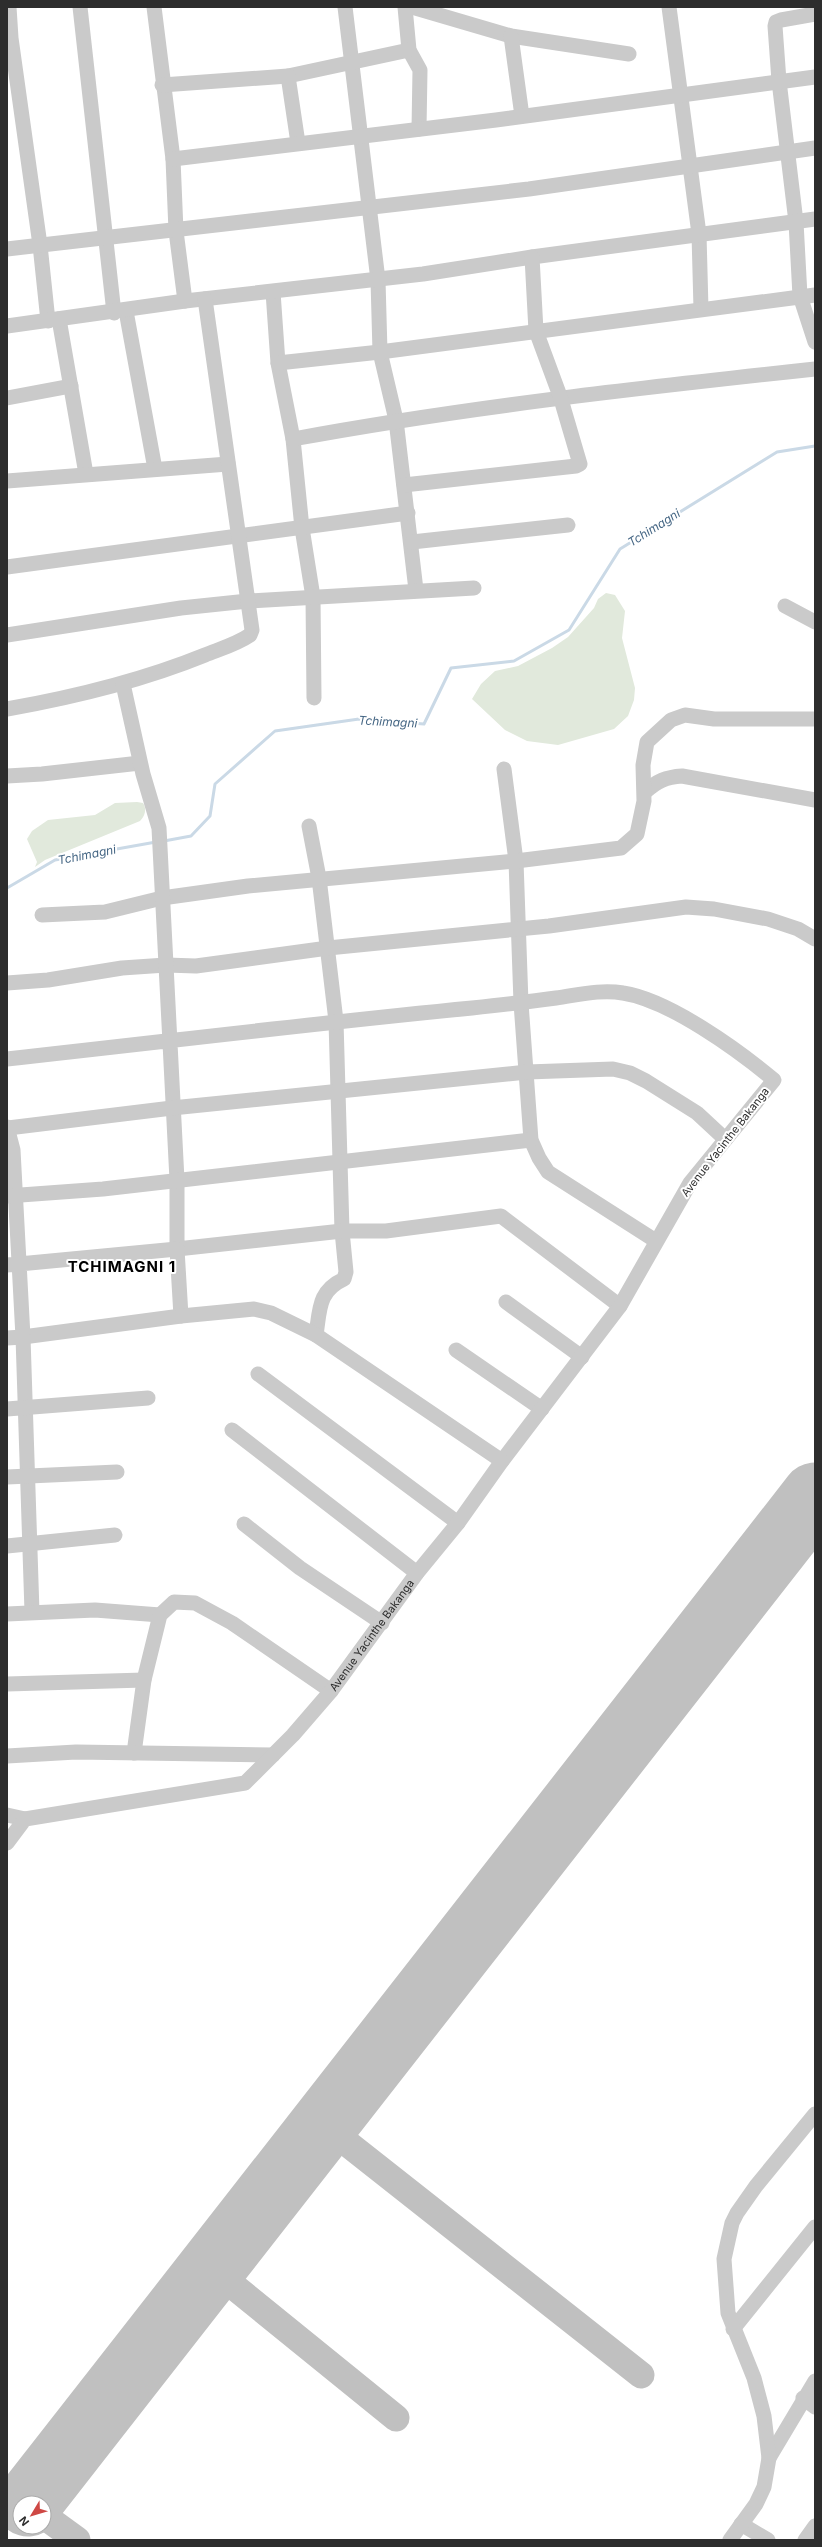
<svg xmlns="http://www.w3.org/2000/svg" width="822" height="2547" viewBox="0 0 822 2547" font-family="Inter,sans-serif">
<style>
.green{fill:#e1e9dc}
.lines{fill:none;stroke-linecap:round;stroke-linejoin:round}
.stream{stroke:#cad9e6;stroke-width:3}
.taxiway{stroke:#c0c0c0;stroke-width:27}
.runway{stroke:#c0c0c0;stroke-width:67}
.minor{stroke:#cacaca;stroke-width:15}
.labels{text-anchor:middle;stroke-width:4;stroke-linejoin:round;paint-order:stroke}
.street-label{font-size:11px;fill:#2d2d2d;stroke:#fff}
.water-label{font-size:12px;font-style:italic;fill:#456684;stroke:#fff}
.district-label{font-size:15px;font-weight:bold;letter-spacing:1px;fill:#000;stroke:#fff}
</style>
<rect width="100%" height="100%" fill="#fff"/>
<!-- green -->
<g class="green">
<polygon points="606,593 615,595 625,611 622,638 635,688 634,700 628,716 614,729 558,745 527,741 505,730 472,699 481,684 495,671 518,666 552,648 568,637 594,608 598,599"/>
<path d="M137,802L143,803C147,809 145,816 140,821L45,860L35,867L37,862L27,839L32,831L48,820L95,815L115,803Z"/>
</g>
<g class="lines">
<!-- stream -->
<g class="stream">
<polyline points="164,841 191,836 210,816 215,784 275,731 359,719 424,724 451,668 514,661 569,630 620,549 777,452 815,446"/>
<polyline points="7,888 55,860 156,842"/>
</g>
<!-- taxiway -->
<g class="taxiway">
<polyline points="324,2125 641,2375"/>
<polyline points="211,2268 396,2418"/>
<polyline points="44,2516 77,2540"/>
</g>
<!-- runway -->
<polyline class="runway" points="28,2503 815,1496"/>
<!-- minor -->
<g class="minor">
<polyline points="9,7 11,38 40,245 48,321"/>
<polyline points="80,7 114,313"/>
<polyline points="154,7 173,159 176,231 185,301"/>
<polyline points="345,7 378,280 380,352 396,420 416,590"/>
<polyline points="405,7 409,50 420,70 419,129"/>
<polyline points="412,7 511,36 629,54"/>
<polyline points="669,7 699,234 701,309"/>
<polyline points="815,14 781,20 776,22 775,26 779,81 796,222 800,296 815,342"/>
<polyline points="511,36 522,116"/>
<polyline points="288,76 409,50"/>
<polyline points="162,85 288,76 298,143"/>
<polyline points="173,159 496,120 815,77"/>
<polyline points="7,249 529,189 815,148"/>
<polyline points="273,292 278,363 293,439 302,528 313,597 314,698"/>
<polyline points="126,311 155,469"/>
<polyline points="59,319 86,474"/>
<polyline points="7,326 185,301 423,274 532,257 815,219"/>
<polyline points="278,363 380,352 815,295"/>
<polyline points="7,398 71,386"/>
<path d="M293,439C466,407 640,388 815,369"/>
<polyline points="7,481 228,464"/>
<polyline points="404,485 576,466 580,464 560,396 536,331 532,257"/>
<polyline points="412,542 568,525"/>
<polyline points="7,567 408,513"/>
<polyline points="785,606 815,622"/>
<polyline points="7,635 181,608 248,601 474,588"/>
<path d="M7,709C75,697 141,681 205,655C220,649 237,644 250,635L252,630L205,299"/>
<polyline points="504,769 516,861 521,1003 531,1140 539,1158 548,1172 656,1241"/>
<polyline points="7,776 42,774 140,763"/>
<path d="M645,792C657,781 666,777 682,776L815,800"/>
<path d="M309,826L319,878L336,1021L342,1231L346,1272L344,1279C318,1291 320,1309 316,1335"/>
<polyline points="42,915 105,912 162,898 248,886 516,861 621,848 637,834 644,801 643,765 647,742 671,720 685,715 714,719 815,719"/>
<polyline points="7,983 48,980 122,968 166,965 196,966 328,948 549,926 686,907 714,909 768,919 798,929 815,939"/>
<path d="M7,1059C162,1042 317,1023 472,1008C500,1005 528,1002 556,998C578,995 601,989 623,993C669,1000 738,1050 774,1080L690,1183L620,1306L501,1216L386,1231H342L177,1249V1180L159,828L143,774L123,684"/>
<polyline points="7,1127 13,1150 23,1337 181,1316 177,1249 19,1264 7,1265"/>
<polyline points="8,1128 172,1108 527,1072 613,1069 630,1073 646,1081 697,1113 725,1139"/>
<polyline points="7,1196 103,1189 531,1140"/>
<polyline points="506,1302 582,1357"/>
<polyline points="7,1338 23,1337 32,1612"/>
<polyline points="456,1350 542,1409"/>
<polyline points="258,1374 458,1523"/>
<polyline points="7,1409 148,1398"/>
<polyline points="232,1430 417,1573"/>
<polyline points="502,1461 620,1306"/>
<polyline points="7,1477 117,1472"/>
<polyline points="244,1524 300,1568 382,1623"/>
<polyline points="7,1546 115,1535"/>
<polyline points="7,1614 95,1610 160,1615"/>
<polyline points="7,1684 144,1680"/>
<polyline points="134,1753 144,1680 160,1615 174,1602 195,1603 232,1623 331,1691"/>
<polyline points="7,1756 76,1752 273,1755"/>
<polyline points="7,1815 25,1819"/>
<path id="s1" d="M7,1843L25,1819L245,1783L293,1735L331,1691L417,1573L458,1523L502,1461L316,1335L271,1313L254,1309L181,1316"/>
<polyline points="733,2329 815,2227"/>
<polyline points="803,2398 815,2407"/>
<polyline points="769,2458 815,2381"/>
<polyline points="741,2524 768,2540"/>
<polyline points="730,2540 756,2504 764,2487 769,2458 764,2416 754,2378 728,2313 724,2259 732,2223 737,2213 756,2186 815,2114"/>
<polyline points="805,2540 815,2526"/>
</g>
</g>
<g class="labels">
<!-- street labels -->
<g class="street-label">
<text transform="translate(725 1142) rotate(-52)" y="4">Avenue Yacinthe Bakanga</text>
<text dy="4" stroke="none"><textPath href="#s1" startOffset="448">Avenue Yacinthe Bakanga</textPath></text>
</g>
<!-- water labels -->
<g class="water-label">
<text transform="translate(654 528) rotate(-32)" y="4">Tchimagni</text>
<text transform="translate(388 722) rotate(3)" y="4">Tchimagni</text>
<text transform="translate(87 855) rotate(-11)" y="4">Tchimagni</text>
</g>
<!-- district labels -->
<g class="district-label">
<text x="122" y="1272">TCHIMAGNI 1</text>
</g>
</g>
<!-- border -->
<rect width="822" height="2547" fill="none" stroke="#2d2d2d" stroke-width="16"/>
<!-- north arrow -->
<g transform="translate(32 2515) rotate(232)"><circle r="19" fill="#ffffff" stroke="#ababab"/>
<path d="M0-3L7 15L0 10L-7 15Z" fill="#ce4844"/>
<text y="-6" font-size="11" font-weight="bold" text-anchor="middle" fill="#2d2d2d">N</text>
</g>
</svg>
